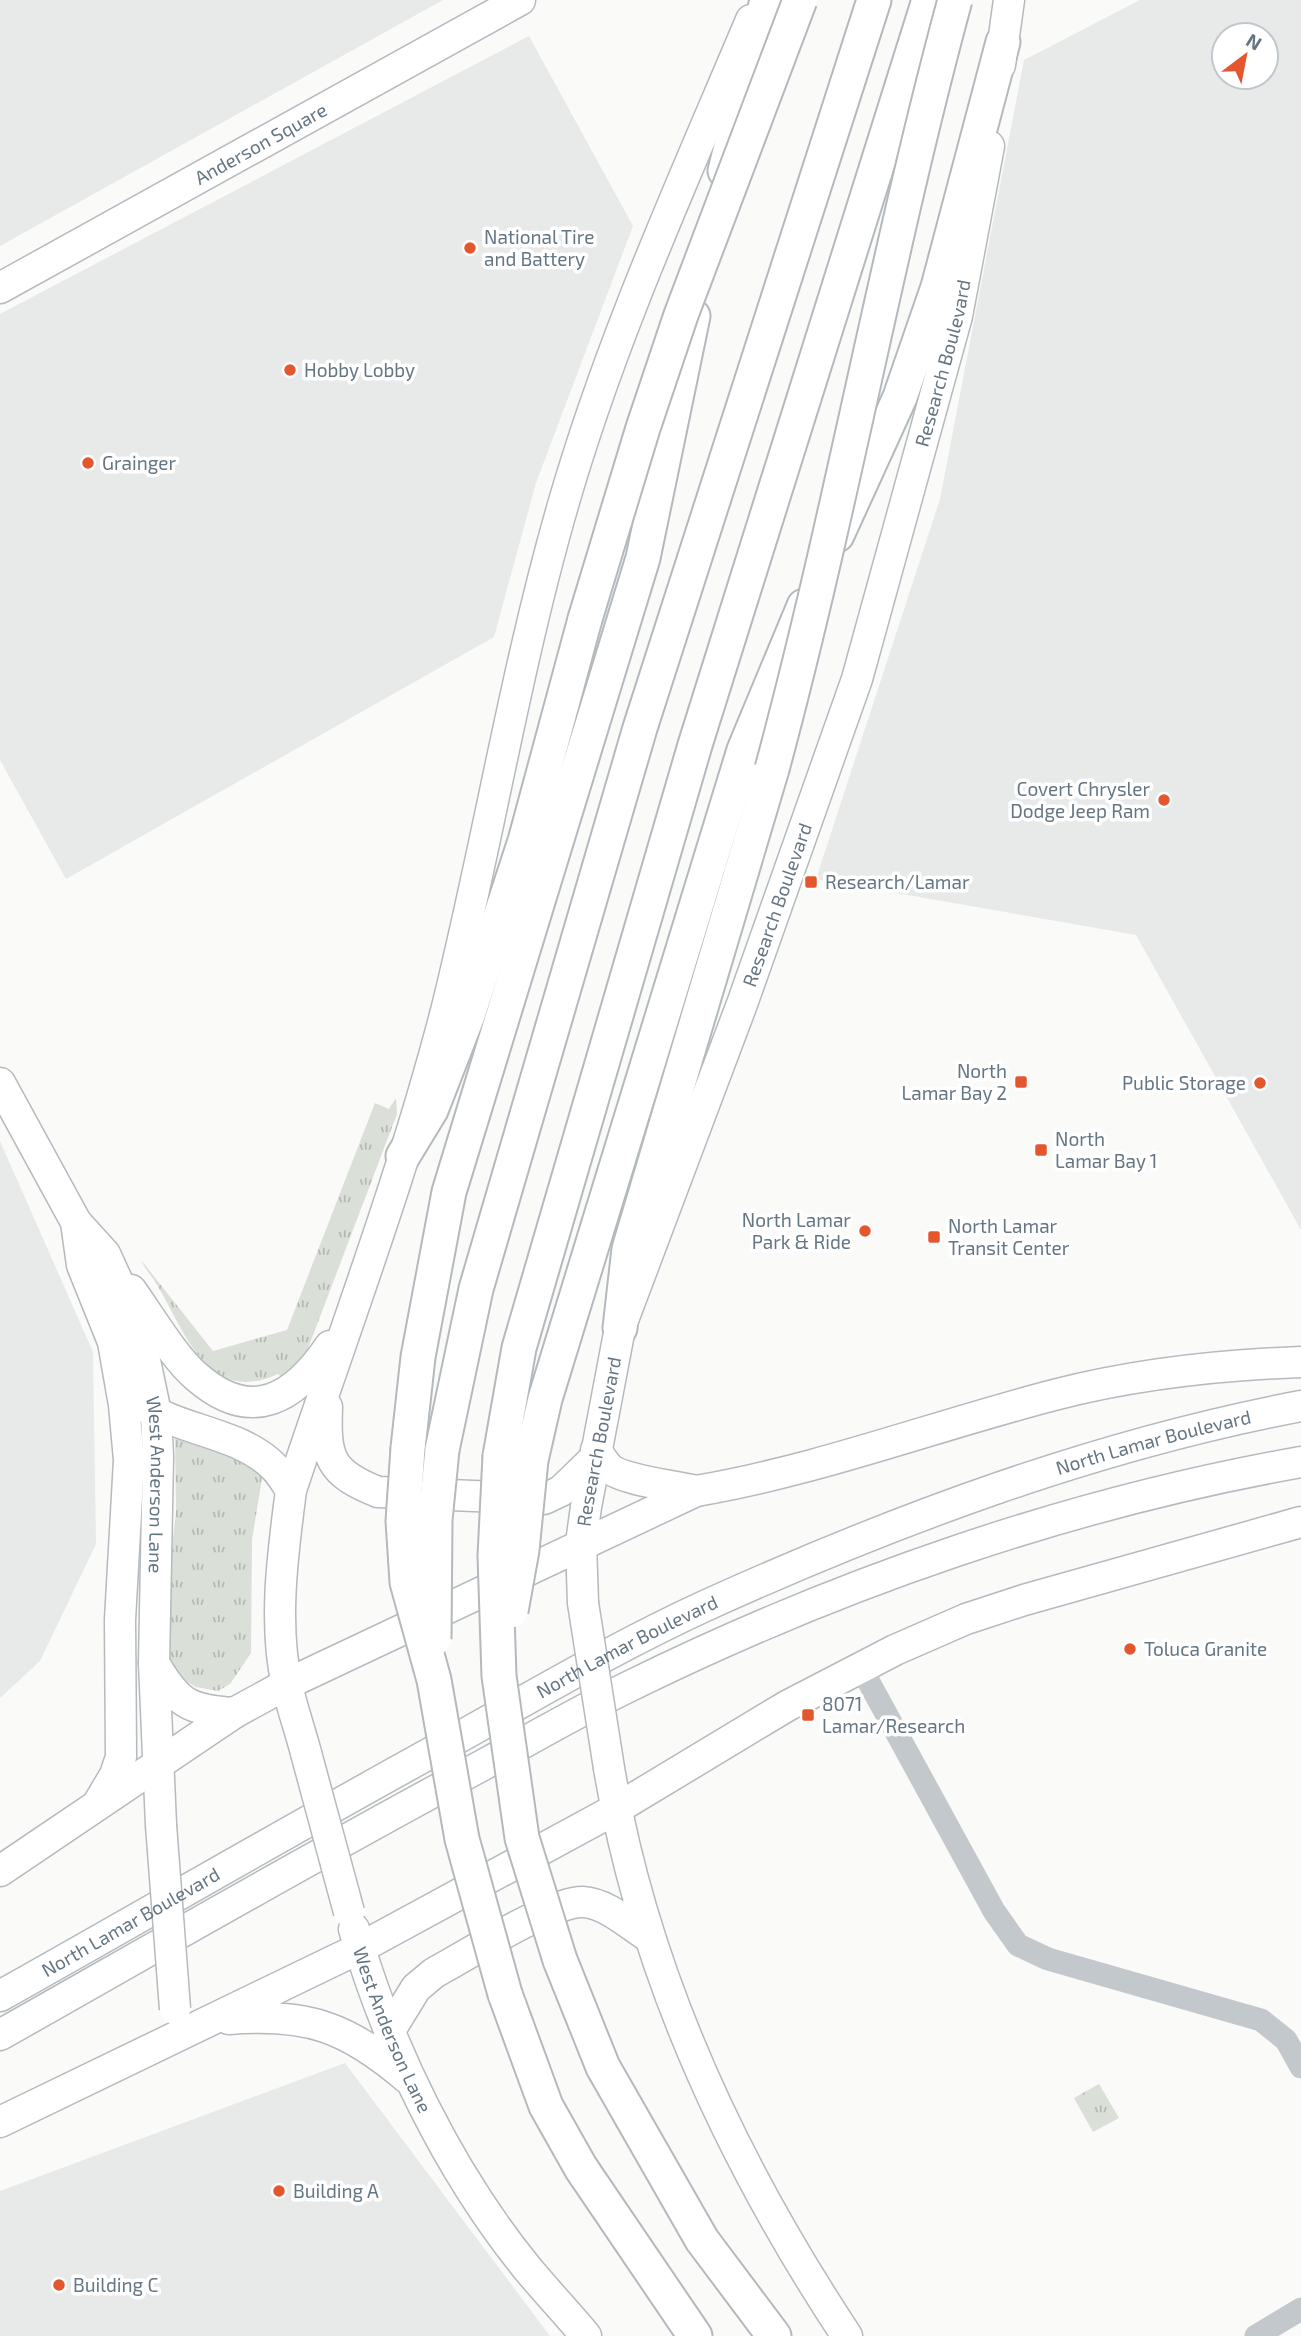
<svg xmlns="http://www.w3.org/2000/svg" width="1301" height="2336" viewBox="0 0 1301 2336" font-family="'Exo 2',sans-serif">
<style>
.built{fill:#e8e9e9;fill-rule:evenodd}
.grass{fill:url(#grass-tufts)}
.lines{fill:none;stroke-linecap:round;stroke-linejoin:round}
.major-casing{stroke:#b5babe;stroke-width:33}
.highway-casing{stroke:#b4b9bd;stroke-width:37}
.minor{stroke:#c3c8cc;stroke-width:23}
.major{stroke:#fff;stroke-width:30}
.highway{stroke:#fff;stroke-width:33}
.major-bridge-casing{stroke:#b5babe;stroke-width:33;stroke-linecap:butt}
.highway-bridge-casing{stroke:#b4b9bd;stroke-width:37;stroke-linecap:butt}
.major-bridge{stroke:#fff;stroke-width:30}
.highway-bridge{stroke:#fff;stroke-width:33}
.poi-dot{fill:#e4572e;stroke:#fff;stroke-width:2.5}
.labels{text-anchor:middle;stroke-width:7;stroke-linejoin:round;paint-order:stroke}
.street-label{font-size:19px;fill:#657683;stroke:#fff}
.poi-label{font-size:19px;fill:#657683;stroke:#fff;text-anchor:start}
</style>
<defs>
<pattern id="grass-tufts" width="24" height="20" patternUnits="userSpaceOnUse" patternTransform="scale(1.75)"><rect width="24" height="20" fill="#dadfd7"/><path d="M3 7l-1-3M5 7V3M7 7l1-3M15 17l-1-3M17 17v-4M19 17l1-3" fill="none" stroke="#b4b9b4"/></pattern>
</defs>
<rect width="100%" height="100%" fill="#fafaf8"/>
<!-- built -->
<g class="built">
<polygon points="0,0 443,0 0,246"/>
<path d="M1140,0H1301V1230L1136,935L816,879L940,499L1024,60ZM1224,35H1266V77H1224Z"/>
<polygon points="529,36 633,226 536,483 494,637 66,879 0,760 0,314"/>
<polygon points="0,1141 93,1352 96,1544 40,1661 0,1698"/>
<polygon points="345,2063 550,2336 0,2336 0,2191"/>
</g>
<!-- grass -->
<g class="grass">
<path d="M396,1098L397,1114L304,1359L282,1378L278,1374C207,1407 184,1329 156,1283C151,1275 145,1269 141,1260L213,1351L287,1330L375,1103L389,1109Z"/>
<path d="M175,1433C202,1441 251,1447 262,1478L252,1540L251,1653L230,1684L218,1691L196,1687L184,1680L180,1684L168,1667L167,1586L176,1513Z"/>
<polygon points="1099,2084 1119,2118 1093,2132 1074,2098"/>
</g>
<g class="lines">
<defs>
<g id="major">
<polyline points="1000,65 1009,0"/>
<path id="s1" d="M0,288L520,0"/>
<path id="s2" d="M0,1083L76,1222L105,1254L126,1300L143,1351L156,1413L158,1457L154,1663L161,1825"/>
<polyline points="76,1222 82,1265 113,1342 124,1405 129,1460 120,1620 121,1757 115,1775 99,1802"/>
<path d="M131,1290C149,1315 175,1359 197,1377C252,1425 295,1398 330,1346"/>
<path d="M142,1404C181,1432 241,1432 275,1468C281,1474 286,1483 291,1490"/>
<path d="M327,1407C325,1457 329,1473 378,1492L544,1499L561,1491L593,1460"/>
<path d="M596,1450C600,1456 604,1463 609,1468C622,1480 676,1486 696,1491"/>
<path id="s3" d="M583,1603L581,1543L586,1507L620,1328L742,1004L857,679L957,316L989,146"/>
<path d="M154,1663C177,1703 188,1710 234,1713"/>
<path d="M306,1753C300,1730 292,1708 287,1685C273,1623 283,1552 291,1490C344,1331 404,1173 446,1011C488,843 515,671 563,505C611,338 684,179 751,20"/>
<path d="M609,1768C643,1973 733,2164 847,2336"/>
<path d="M0,1871L234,1713L287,1684L696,1491C819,1470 934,1426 1054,1395C1135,1374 1218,1365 1301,1362"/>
<path id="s4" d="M354,1929C388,2047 449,2172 527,2268C546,2291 567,2313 586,2336"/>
<path id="s5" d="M0,1996C155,1909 309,1819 465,1734C545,1689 624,1643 707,1605C897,1519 1096,1445 1301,1406"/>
<path d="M229,2019C308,2013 347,2027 407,2078"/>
<path d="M389,2032L416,1988L434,1973C466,1956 551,1901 583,1902C606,1903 630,1925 649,1937"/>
<path d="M0,2035C161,1944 320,1852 483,1765C531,1739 579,1711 628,1687C839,1583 1069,1503 1301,1462"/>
<polyline points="0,2122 360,1948 616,1809 787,1706 895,1650 966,1619 1024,1600 1301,1522"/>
</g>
<g id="highway">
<polyline points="725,171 767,0"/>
<polyline points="837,535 900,397 938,287 1003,42"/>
<polyline points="403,1156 431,1110 468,1015 525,841 585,619"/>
<polyline points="620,1328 629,1249 772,769"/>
<polyline points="408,1448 418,1357 449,1192 643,558 693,316"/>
<polyline points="442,1450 476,1289 640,728 874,0"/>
<polyline points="500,1456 519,1348 695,745 929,0"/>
<polyline points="531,1460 545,1399 744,750 804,606"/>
<polyline points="560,1960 603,2067 702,2240 774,2336"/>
<polyline points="505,1994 546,2106 581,2168 695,2336"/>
</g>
</defs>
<!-- major casing -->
<use href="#major" class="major-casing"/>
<!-- highway casing -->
<use href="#highway" class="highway-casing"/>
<!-- minor -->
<g class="minor">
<polyline points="860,1666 994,1911 1018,1945 1048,1959 1261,2020 1286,2040 1301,2067"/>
<polyline points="1256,2336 1301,2309"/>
</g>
<!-- major -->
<use href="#major" class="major"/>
<!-- highway -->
<use href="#highway" class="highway"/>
<defs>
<g id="major-bridge">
<polyline points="583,1603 609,1768"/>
<polyline points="306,1753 349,1912"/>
<polyline points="161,1825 175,2009"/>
</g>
<g id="highway-bridge">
<polyline points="585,619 643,428 681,315 800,0"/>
<path d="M772,769C841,514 886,254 955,0"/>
<polyline points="408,1448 403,1521 407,1582 434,1680 462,1839 505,1994"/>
<polyline points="500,1456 495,1556 499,1676 522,1838 560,1960"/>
<polyline points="511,1611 522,1550 531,1460"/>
<polyline points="434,1639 435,1520 442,1450"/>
</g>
</defs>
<!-- major-bridge casing -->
<use href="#major-bridge" class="major-bridge-casing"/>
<!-- highway-bridge casing -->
<use href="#highway-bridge" class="highway-bridge-casing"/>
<!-- major-bridge -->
<use href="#major-bridge" class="major-bridge"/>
<!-- highway-bridge -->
<use href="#highway-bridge" class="highway-bridge"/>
</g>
<!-- markers -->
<g class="poi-dot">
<circle cx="470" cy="248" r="7"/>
<circle cx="290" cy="370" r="7"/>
<circle cx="88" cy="463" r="7"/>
<circle cx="1164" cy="800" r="7"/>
<rect x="804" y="875" width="14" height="14" rx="3.5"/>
<rect x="1014" y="1075" width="14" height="14" rx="3.5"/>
<circle cx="1260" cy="1083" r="7"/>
<rect x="1034" y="1143" width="14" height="14" rx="3.5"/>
<circle cx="865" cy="1231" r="7"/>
<rect x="927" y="1230" width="14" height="14" rx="3.5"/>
<circle cx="1130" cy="1649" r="7"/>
<rect x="801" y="1708" width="14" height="14" rx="3.5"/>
<circle cx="279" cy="2191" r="7"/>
<circle cx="59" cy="2285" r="7"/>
</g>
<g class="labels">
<!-- street labels -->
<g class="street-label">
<text dy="7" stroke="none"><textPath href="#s1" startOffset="298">Anderson Square</textPath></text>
<text dy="7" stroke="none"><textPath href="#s3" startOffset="1297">Research Boulevard</textPath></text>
<text dy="7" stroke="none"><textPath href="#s3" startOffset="730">Research Boulevard</textPath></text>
<text dy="7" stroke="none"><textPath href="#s3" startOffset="163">Research Boulevard</textPath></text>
<text dy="7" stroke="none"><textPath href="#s5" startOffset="1284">North Lamar Boulevard</textPath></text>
<text dy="7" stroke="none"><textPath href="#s2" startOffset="441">West Anderson Lane</textPath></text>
<text dy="7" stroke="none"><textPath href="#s5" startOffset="718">North Lamar Boulevard</textPath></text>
<text dy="7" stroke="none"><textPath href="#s5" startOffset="150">North Lamar Boulevard</textPath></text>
<text dy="7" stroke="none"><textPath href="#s4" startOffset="108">West Anderson Lane</textPath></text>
</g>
<!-- poi labels -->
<g class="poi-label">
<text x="484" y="244">National Tire<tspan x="484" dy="22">and Battery</tspan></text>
<text x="304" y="377">Hobby Lobby</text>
<text x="102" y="470">Grainger</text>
<text x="1150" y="796" text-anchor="end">Covert Chrysler<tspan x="1150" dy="22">Dodge Jeep Ram</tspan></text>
<text x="825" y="889">Research/Lamar</text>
<text x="1007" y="1078" text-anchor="end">North<tspan x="1007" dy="22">Lamar Bay 2</tspan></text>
<text x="1246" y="1090" text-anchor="end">Public Storage</text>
<text x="1055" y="1146">North<tspan x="1055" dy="22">Lamar Bay 1</tspan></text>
<text x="851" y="1227" text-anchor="end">North Lamar<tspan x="851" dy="22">Park &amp; Ride</tspan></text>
<text x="948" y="1233">North Lamar<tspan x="948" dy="22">Transit Center</tspan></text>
<text x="1144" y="1656">Toluca Granite</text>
<text x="822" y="1711">8071<tspan x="822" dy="22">Lamar/Research</tspan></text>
<text x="293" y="2198">Building A</text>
<text x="73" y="2292">Building C</text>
</g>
</g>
<!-- north arrow -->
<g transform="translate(1245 56) rotate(32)"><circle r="33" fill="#ffffff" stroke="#c1c8cd" stroke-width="2"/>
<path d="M0-5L12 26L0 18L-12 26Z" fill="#e4572e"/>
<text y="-10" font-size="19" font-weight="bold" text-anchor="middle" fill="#657683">N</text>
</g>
</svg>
